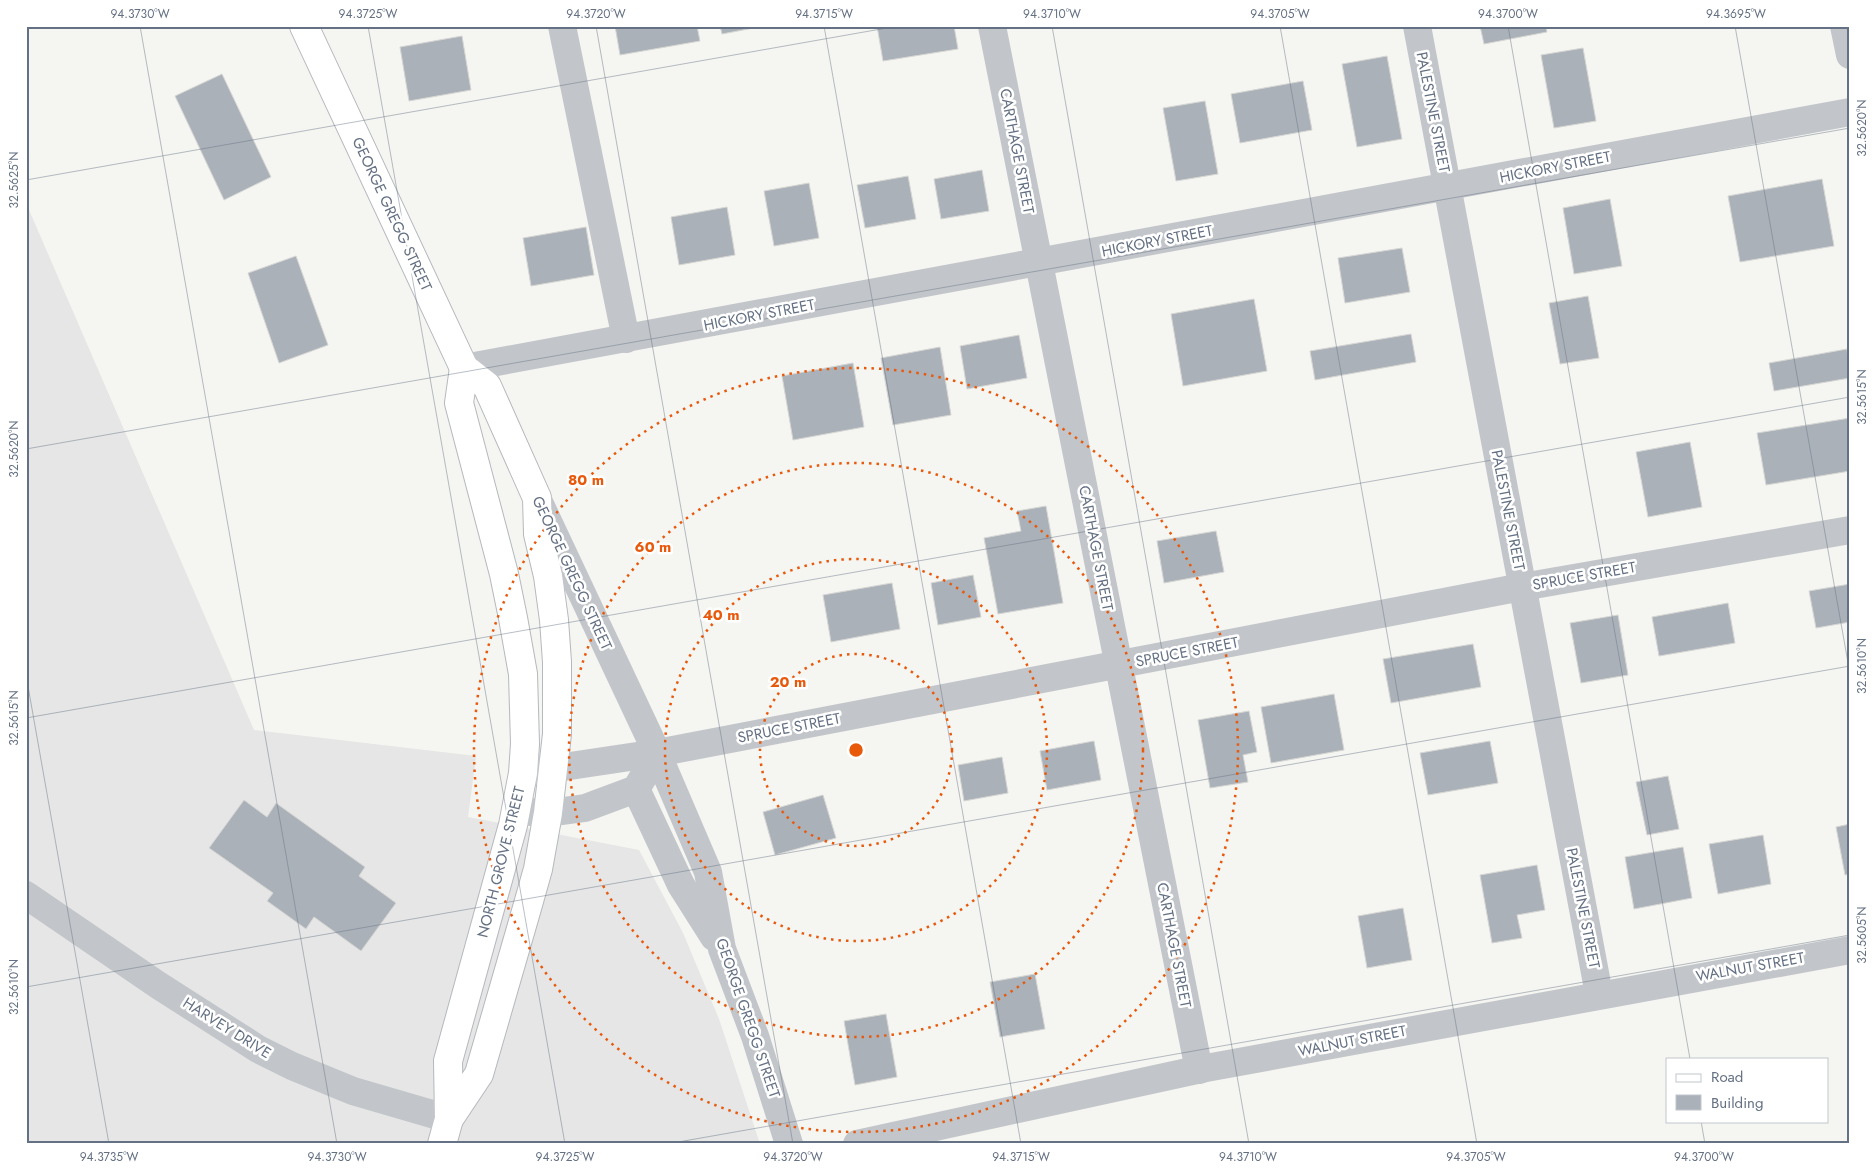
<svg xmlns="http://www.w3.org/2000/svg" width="1876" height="1170" viewBox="0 0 1876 1170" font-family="Jost,sans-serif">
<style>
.built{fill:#e5e6e5}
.building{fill:#abb1b8;stroke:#d6d7d4}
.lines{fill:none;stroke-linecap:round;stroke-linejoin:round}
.major-casing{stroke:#b5b8bd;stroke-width:30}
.minor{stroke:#c2c5c9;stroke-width:28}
.major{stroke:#fff;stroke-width:28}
.ticks{fill:none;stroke:#647083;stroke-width:1;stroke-opacity:0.45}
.ring{fill:none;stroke:#e8590c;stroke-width:2.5;stroke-dasharray:2.5 5}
.labels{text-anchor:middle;stroke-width:5;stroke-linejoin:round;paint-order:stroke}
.street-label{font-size:15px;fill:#647083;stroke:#fff}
.centre{fill:#e8590c;stroke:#fff;stroke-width:2.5}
.ring-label{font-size:15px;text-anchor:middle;font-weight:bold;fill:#e8590c;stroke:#fff;stroke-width:5;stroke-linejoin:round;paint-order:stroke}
.neatline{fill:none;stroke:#647083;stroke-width:2}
.ticks-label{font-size:12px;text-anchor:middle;fill:#647083}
</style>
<rect width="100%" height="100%" fill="#f5f5f1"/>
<!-- built -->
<polygon class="built" points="26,203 254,730 476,756 468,817 639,850 683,933 719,1019 760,1144 26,1144"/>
<!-- building -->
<g class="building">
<polygon points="615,26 697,26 700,41 620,55"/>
<polygon points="720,26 764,26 722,34"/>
<polygon points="877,26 954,26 958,49 883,61"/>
<polygon points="1480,26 1546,26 1547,32 1484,44"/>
<polygon points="462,36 471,90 409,101 400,47"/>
<polygon points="1583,48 1596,121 1554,128 1541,55"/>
<polygon points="1387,56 1402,139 1357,147 1342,64"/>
<polygon points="222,74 271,177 224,200 175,96"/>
<polygon points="1303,81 1312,130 1240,143 1231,94"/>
<polygon points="1205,101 1218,174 1176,181 1163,108"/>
<polygon points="982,170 989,211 941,219 934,179"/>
<polygon points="908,176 916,219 865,228 857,185"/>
<polygon points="1822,179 1834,246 1740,262 1728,196"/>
<polygon points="809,183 819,238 774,246 764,191"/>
<polygon points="1610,199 1622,266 1574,274 1563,208"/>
<polygon points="727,207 735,255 679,265 671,217"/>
<polygon points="586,227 594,275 531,286 523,238"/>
<polygon points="1402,248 1410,292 1345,303 1338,258"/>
<polygon points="296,256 328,345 279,363 248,273"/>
<polygon points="1588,296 1599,358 1560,364 1549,303"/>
<polygon points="1254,299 1267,371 1183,386 1171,314"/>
<polygon points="1411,334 1416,362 1315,380 1310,351"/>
<polygon points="1019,335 1027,378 967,389 960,346"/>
<polygon points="940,347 951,415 893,425 881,358"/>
<polygon points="1847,349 1850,378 1774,391 1769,363"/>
<polygon points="853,363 864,427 793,440 782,376"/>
<polygon points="1850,418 1850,471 1766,485 1757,433"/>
<polygon points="1690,442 1702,507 1648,517 1636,452"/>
<polygon points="1046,506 1063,603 998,614 984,538 1021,531 1017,511"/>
<polygon points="1216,531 1224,572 1164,583 1157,541"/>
<polygon points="973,575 981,617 938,625 931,583"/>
<polygon points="892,583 900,629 831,642 823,595"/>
<polygon points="1850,584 1850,622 1816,628 1809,591"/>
<polygon points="1728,603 1735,643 1659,656 1652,617"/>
<polygon points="1618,615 1628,675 1581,683 1570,623"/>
<polygon points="1473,644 1481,687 1391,703 1383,659"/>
<polygon points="1334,694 1344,750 1271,763 1261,707"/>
<polygon points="1249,711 1257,752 1243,755 1248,782 1210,788 1198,720"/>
<polygon points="1094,741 1101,780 1047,790 1040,751"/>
<polygon points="1490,741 1498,783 1428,795 1420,753"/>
<polygon points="1002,757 1008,793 964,801 958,765"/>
<polygon points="1668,776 1679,829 1647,835 1636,782"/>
<polygon points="823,795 836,838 775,855 763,812"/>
<polygon points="244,800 267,817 276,803 365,867 359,876 396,903 361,951 314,917 306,929 267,901 273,893 209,848"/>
<polygon points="1850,824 1850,874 1845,875 1836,827"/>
<polygon points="1763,835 1771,884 1718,894 1709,844"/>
<polygon points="1683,847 1692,898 1634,909 1625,857"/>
<polygon points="1537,865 1545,910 1517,915 1522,938 1492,943 1480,875"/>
<polygon points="1403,908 1412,960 1367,968 1358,916"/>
<polygon points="1035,974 1045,1029 1000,1037 990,982"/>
<polygon points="886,1014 897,1077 855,1085 844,1021"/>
</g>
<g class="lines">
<defs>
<g id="major">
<polyline points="304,26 464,368 487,386 537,498 538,534 548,576 554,620 557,662 557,734 548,813 538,869 527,908 479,1074 449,1119 442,1144"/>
<polyline points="449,1119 448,1061 513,825 523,773 525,744 523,674 513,618 504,574 459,403 464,368"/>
</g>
</defs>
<!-- major casing -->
<use href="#major" class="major-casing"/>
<!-- minor -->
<g class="minor">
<polyline points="562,26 626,339"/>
<polyline points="992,26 1199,1070"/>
<polyline points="1417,26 1599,994"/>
<polyline points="1844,26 1850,55"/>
<polyline points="464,368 1850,112"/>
<polyline points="537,498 657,753 708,872 722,949 755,1036 789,1144"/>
<polyline points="523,773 657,753 1522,587 1850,530"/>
<polyline points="636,789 681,885 714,937"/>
<polyline points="516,811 548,813 585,808 636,789 645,774"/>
<polyline points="26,895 158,985 258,1049 292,1066 353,1091 449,1119"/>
<polyline points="857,1144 1206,1068 1850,950"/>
</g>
<!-- major -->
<use href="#major" class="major"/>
</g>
<!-- ticks -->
<path class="ticks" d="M140,26L337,1144M368,26L565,1144M596,26L793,1144M824,26L1021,1144M1052,26L1249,1144M1280,26L1477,1144M1508,26L1690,1059M1735,26L1850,674M26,180L898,26M26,449L1850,128M26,675L109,1144M26,718L1850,397M26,987L1850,666M1701,1121L1705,1144M667,1144L1850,935"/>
<!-- distance rings -->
<g class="ring">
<circle cx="856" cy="750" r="96"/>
<circle cx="856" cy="750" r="191"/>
<circle cx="856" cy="750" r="287"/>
<circle cx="856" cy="750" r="382"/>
</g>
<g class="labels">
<!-- street labels -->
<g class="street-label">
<text transform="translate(1433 112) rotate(79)" y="5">PALESTINE STREET</text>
<text transform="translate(1017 151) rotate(79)" y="5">CARTHAGE STREET</text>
<text transform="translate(1555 167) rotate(-11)" y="5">HICKORY STREET</text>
<text transform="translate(392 214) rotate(65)" y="5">GEORGE GREGG STREET</text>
<text transform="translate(1157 241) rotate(-11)" y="5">HICKORY STREET</text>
<text transform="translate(759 315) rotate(-11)" y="5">HICKORY STREET</text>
<text transform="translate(1508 510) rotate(79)" y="5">PALESTINE STREET</text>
<text transform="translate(1096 548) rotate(79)" y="5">CARTHAGE STREET</text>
<text transform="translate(572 573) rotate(65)" y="5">GEORGE GREGG STREET</text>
<text transform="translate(1584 576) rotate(-10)" y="5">SPRUCE STREET</text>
<text transform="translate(1187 652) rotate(-11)" y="5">SPRUCE STREET</text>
<text transform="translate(789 728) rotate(-11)" y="5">SPRUCE STREET</text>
<text transform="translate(501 862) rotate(-76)" y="5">NORTH GROVE STREET</text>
<text transform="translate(1583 908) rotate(79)" y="5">PALESTINE STREET</text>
<text transform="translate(1174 945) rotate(79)" y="5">CARTHAGE STREET</text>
<text transform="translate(1750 967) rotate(-10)" y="5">WALNUT STREET</text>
<text transform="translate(748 1018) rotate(71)" y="5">GEORGE GREGG STREET</text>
<text transform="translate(227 1028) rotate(32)" y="5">HARVEY DRIVE</text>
<text transform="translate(1352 1041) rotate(-11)" y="5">WALNUT STREET</text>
</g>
</g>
<circle cx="856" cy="750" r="8" class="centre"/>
<g class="ring-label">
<text x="586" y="485">80 m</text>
<text x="653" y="552">60 m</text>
<text x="721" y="620">40 m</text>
<text x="788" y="687">20 m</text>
</g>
<!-- border -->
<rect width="1876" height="1170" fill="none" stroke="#ffffff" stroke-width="55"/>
<!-- legend -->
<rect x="1666" y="1058" width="162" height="65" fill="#ffffff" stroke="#c1c6cd"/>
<rect x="1676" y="1074" width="25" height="8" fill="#ffffff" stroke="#c1c6cd"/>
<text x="1711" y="1082" font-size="15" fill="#647083">Road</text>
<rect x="1676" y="1095" width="25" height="15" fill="#abb1b8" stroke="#c1c6cd"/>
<text x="1711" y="1108" font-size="15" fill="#647083">Building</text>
<rect x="28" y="28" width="1820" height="1114" class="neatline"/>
<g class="ticks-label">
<text x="140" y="18">94.3730°W</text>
<text x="368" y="18">94.3725°W</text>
<text x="596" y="18">94.3720°W</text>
<text x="824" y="18">94.3715°W</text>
<text x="1052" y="18">94.3710°W</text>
<text x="1280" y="18">94.3705°W</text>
<text x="1508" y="18">94.3700°W</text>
<text x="1736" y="18">94.3695°W</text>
<text transform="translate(1862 128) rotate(-90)" y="4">32.5620°N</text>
<text transform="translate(14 180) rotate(-90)" y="4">32.5625°N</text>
<text transform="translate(1862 397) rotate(-90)" y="4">32.5615°N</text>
<text transform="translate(14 449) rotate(-90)" y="4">32.5620°N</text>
<text transform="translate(1862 666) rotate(-90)" y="4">32.5610°N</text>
<text transform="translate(14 718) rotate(-90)" y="4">32.5615°N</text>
<text transform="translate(1862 935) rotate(-90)" y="4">32.5605°N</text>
<text transform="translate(14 987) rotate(-90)" y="4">32.5610°N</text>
<text x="109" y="1161">94.3735°W</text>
<text x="337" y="1161">94.3730°W</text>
<text x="565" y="1161">94.3725°W</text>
<text x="793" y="1161">94.3720°W</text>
<text x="1021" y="1161">94.3715°W</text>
<text x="1248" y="1161">94.3710°W</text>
<text x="1476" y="1161">94.3705°W</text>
<text x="1704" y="1161">94.3700°W</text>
</g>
</svg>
